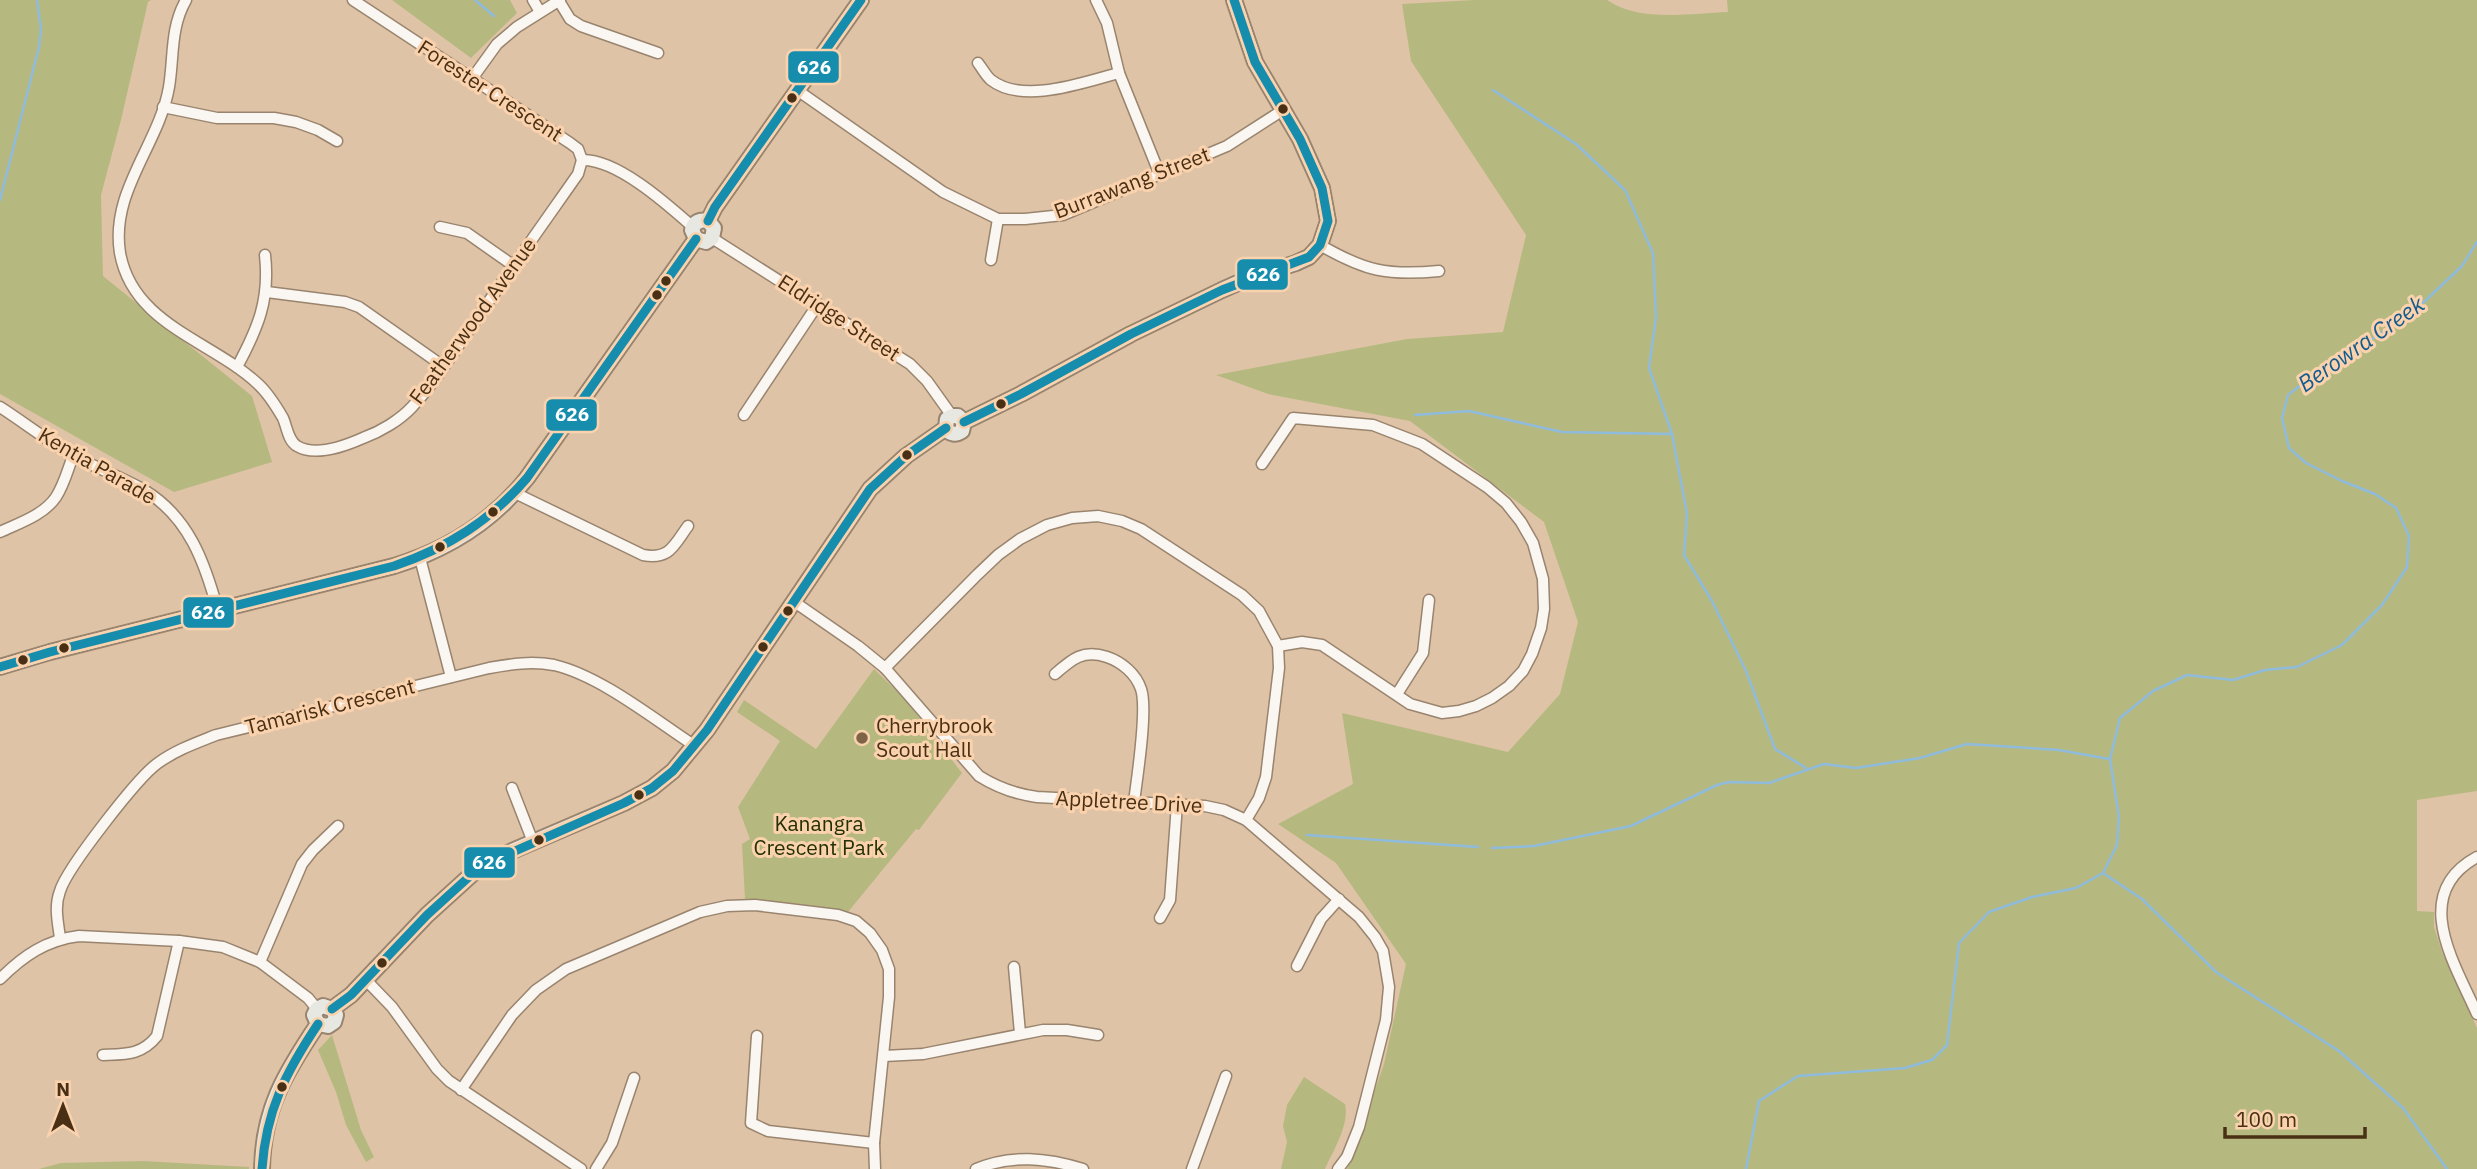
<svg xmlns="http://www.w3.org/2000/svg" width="2477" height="1169" viewBox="0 0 2477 1169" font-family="'IBM Plex Sans',sans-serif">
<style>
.green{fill:#b6b97f}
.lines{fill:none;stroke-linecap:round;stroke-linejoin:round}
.stream{stroke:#8fbbdd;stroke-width:2.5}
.minor-casing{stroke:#99846e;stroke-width:13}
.secondary-casing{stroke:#99846e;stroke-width:18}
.minor{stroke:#faf6f2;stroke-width:10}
.secondary{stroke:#e8e8e3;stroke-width:14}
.bus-1-casing{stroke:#fad2ad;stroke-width:14}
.bus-1{stroke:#168dad;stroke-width:9}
.bus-dot{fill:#492f14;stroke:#fad2ad;stroke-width:2.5}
.poi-dot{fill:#7e6347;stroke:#fad2ad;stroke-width:2.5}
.labels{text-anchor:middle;stroke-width:6;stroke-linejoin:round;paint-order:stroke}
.street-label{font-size:21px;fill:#492f14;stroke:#fad2ad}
.poi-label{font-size:21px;fill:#492f14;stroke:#fad2ad;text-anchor:start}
.park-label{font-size:21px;fill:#233002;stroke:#fad2ad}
.water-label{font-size:23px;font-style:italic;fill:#145b8d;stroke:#fad2ad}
.line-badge{stroke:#fad2ad;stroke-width:2.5}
.badge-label{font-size:19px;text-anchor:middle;font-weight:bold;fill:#fff}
</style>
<rect width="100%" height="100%" fill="#dfc3a7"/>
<!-- green -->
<g class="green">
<polygon points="0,0 151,0 148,2 121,120 101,195 103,276 252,396 272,462 174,492 0,394"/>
<polygon points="392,0 510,0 517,13 471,58"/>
<path d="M1474,0H1607C1641,23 1690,13 1728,12L1727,0H2477V791L2417,800V911L2434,912V927L2442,952L2477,1028V1169H1347L1384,1064L1406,964L1336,863L1278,824L1353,784L1342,713L1508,752L1560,694L1578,622L1544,522L1410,421L1268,394L1216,375L1407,339L1503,332L1526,235L1411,61L1402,4Z"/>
<polygon points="874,669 905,699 962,773 919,830 916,829 848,912 824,907 745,899 742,844 750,839 738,807 780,741 737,712 744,700 816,749"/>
<polygon points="332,1035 361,1130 374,1157 366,1162 346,1125 336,1092 318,1050"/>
<path d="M1304,1077L1345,1104C1350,1124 1333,1151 1325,1169H1281L1287,1142L1283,1126L1287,1105Z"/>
<polygon points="143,1161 249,1167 249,1169 39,1169 61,1163"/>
</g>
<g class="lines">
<!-- stream -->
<g class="stream">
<polyline points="475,0 494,16"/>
<polyline points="1493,90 1576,144 1625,190 1653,253 1656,317 1649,368 1672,434 1687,514 1684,555 1712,601 1746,671 1775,749 1806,768"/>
<polyline points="0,200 39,47 41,29 37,0"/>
<polyline points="1415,415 1469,411 1562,432 1672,434"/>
<polyline points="1307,835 1478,847"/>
<polyline points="1492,848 1534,846 1631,826 1717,785 1729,782 1769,783 1824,764 1856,768 1920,758 1967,744 2059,750 2109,759"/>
<polyline points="2103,873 2142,899 2216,972 2339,1051 2403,1108 2447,1169"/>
<polyline points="1746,1169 1759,1101 1798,1076 1905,1068 1932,1060 1947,1045 1959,943 1989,912 2032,897 2076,888 2103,873 2117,845 2119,817 2110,759 2120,718 2153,691 2187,675 2233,680 2265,670 2297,667 2342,645 2382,605 2407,567 2409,536 2396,508 2375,494 2342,481 2306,463 2289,448 2282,418 2288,395 2302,384 2323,375 2425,301 2462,266 2477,242"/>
</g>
<defs>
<g id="minor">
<path d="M186,0C170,28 174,57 169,87C159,145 110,191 120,253C133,325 211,340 258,384C268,393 276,406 283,418C287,427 288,441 297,446C315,457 345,446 363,438C380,432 400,420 412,407C437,380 457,347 478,317C511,269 545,221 578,174L582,160"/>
<polyline points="353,0 570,143 578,149 582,160"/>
<polyline points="533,0 540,12"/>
<polyline points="1096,0 1107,23 1119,73 1160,175"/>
<polyline points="559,1 570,19 581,26 658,53"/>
<path d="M978,63C982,68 986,76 991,80C1023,105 1084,82 1119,73"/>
<polyline points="471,80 497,44 517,27 560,0"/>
<polyline points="797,90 943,192 998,219 1025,219 1063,215 1227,146 1283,110"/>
<polyline points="163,107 217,118 274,118 296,122 318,130 337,141"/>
<path d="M582,160C617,159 667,204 693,227"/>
<polyline points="440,227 467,233 514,266"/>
<polyline points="712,238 910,364 927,381 952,416"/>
<path d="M1320,245C1365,271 1387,276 1439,271"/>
<polyline points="991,260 998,219"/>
<polyline points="267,292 345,302 359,307 443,366"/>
<path d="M237,367C258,328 270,300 265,255"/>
<path d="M0,407C25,423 50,443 76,457C99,469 123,478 144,490C189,517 205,563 218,611"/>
<polyline points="744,415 818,304"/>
<polyline points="1262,464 1293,418 1373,425 1422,444 1487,487 1506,503 1521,522 1533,543 1543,579 1544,609 1541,628 1532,654 1523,671 1509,686 1492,698 1476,706 1459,711 1442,713 1410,704 1322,645 1302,642 1278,646"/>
<path d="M515,493L643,555C670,560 674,545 688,526"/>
<path d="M0,532C19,523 44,515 56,497C64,485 68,469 73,456"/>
<polyline points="420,558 451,677"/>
<path d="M793,601L858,646L885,668L979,776C998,788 1015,794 1037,797L1205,806L1224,810L1246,820L1359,917L1375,937L1383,951L1389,987L1386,1020L1359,1127L1347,1157L1338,1169"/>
<polyline points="885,668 978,574 998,555 1020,539 1047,525 1072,518 1098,516 1122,521 1141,529 1242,595 1259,611 1278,646 1279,668 1266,777 1259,798 1246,820"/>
<path d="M1055,674C1072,659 1083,649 1107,657C1122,662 1136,674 1141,689C1148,709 1137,778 1134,802"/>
<polyline points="1397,694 1423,653 1429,600"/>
<polyline points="512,788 533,842"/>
<path d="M2477,857C2409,894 2455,964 2477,1014"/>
<polyline points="1160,918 1170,900 1177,804"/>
<path d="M60,938C58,922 54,907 60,891C67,868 138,777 158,763C176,750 196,743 216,735L489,668C511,664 532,661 554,665C601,676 655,720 695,746"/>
<polyline points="260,962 302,864 313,850 338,826"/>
<polyline points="1297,966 1321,919 1339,899"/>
<polyline points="1014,967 1020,1033"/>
<path d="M0,979C23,956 46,940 79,936L179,941L223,947L260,962L308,998L317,1009"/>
<polyline points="366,980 392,1007 437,1069 449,1081 581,1169"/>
<polyline points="757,1036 751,1123 768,1131 874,1143"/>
<path d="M103,1055C126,1054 142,1055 157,1036L179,941"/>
<polyline points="884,1056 923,1054 1043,1030 1067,1030 1098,1035"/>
<polyline points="461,1090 512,1015 536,990 566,969 700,912 727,906 755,905 838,915 856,921 870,933 882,950 889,969 889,997 874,1143 875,1169"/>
<polyline points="596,1169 612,1143 634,1078"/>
<path d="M976,1169C1012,1154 1047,1158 1083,1169"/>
<polyline points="1192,1169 1226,1076"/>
</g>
<g id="secondary">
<polyline points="708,221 715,207 861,0"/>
<polyline points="696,239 706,242 712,238 714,228 708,221"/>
<path d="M696,239L692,230C694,222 700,219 708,221"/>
<polyline points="964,422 1021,394 1131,334 1222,290 1249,278 1296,263 1309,257 1320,245 1328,221 1322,188 1300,139 1255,62 1234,0"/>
<polyline points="946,428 947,419 952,416 958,416 964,422"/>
<path d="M946,428C950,435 956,435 962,431L964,422"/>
<path d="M0,667L50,652L394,566C447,550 493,521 527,478L696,239"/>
<polyline points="332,1009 351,995 427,915 481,866 512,851 624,803 652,788 673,771 707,730 870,489 906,456 946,428"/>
<polyline points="318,1024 314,1015 317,1009 323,1006 332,1009"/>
<polyline points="318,1024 328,1026 334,1022 336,1015 332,1009"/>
<path d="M262,1169C263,1109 285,1073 318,1024"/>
</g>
</defs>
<!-- minor casing -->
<use href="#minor" class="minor-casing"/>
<!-- secondary casing -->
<use href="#secondary" class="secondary-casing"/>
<!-- minor -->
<use href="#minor" class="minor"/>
<!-- secondary -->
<use href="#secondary" class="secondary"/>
<defs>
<g id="bus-1">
<polyline points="708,221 715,207 861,0"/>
<polyline points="964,422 1021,394 1131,334 1222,290 1309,257 1320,245 1328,221 1322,188 1300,139 1255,62 1234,0"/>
<path d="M0,667L50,652L394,566C447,548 490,521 527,478L696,239"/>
<polyline points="332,1009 351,995 427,915 481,866 624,803 652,788 673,771 707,730 870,489 906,456 946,428"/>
<path d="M262,1169C266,1110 286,1072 318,1024"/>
</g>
</defs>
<!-- bus-1 casing -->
<use href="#bus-1" class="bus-1-casing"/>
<!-- bus-1 -->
<use href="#bus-1" class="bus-1"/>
</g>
<!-- markers -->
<g class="bus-dot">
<circle cx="792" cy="98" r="6"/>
<circle cx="1283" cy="109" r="6"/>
<circle cx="666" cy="281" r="6"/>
<circle cx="657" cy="295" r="6"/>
<circle cx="1001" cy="404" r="6"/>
<circle cx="907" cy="455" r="6"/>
<circle cx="493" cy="512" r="6"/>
<circle cx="440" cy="547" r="6"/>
<circle cx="788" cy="611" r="6"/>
<circle cx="763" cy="647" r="6"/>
<circle cx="64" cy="648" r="6"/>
<circle cx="23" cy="660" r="6"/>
<circle cx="639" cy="795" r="6"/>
<circle cx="539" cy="840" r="6"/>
<circle cx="382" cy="963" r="6"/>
<circle cx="282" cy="1087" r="6"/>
</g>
<circle class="poi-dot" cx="862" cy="738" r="7"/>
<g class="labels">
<!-- street labels -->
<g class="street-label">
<text transform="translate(490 91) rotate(33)" y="7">Forester Crescent</text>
<text transform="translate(1132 183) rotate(-21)" y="7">Burrawang Street</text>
<text transform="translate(839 318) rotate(33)" y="7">Eldridge Street</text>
<text transform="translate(473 321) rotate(-54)" y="7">Featherwood Avenue</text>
<text transform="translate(97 466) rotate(30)" y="7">Kentia Parade</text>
<text transform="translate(330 707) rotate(-14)" y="7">Tamarisk Crescent</text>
<text transform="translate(1129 802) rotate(3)" y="7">Appletree Drive</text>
</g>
<!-- poi labels -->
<g class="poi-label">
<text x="876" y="733">Cherrybrook<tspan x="876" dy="24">Scout Hall</tspan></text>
</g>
<!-- park labels -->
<g class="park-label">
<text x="819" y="831">Kanangra<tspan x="819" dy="24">Crescent Park</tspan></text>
</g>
<!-- water labels -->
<g class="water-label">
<text transform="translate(2361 344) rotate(-35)" y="8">Berowra Creek</text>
</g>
</g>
<g class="line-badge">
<rect x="787" y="50" width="53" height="34" rx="7" fill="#168dad"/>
<rect x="1236" y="258" width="53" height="33" rx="7" fill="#168dad"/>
<rect x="545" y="398" width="53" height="34" rx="7" fill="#168dad"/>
<rect x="182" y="596" width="53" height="33" rx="7" fill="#168dad"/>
<rect x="463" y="846" width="53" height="33" rx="7" fill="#168dad"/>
</g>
<g class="badge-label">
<text x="814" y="74">626</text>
<text x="1263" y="281">626</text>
<text x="572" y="421">626</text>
<text x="208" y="619">626</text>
<text x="489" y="869">626</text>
</g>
<!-- north arrow -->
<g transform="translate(63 1106)" stroke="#fad2ad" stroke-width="5" paint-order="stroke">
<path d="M0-5L12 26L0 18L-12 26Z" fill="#492f14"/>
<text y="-10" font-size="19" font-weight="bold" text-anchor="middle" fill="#492f14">N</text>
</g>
<!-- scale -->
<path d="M2225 1127v10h140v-10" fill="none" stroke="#492f14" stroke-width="3.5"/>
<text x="2236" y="1127" font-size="21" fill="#492f14" stroke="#fad2ad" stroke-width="5" paint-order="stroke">100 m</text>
</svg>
